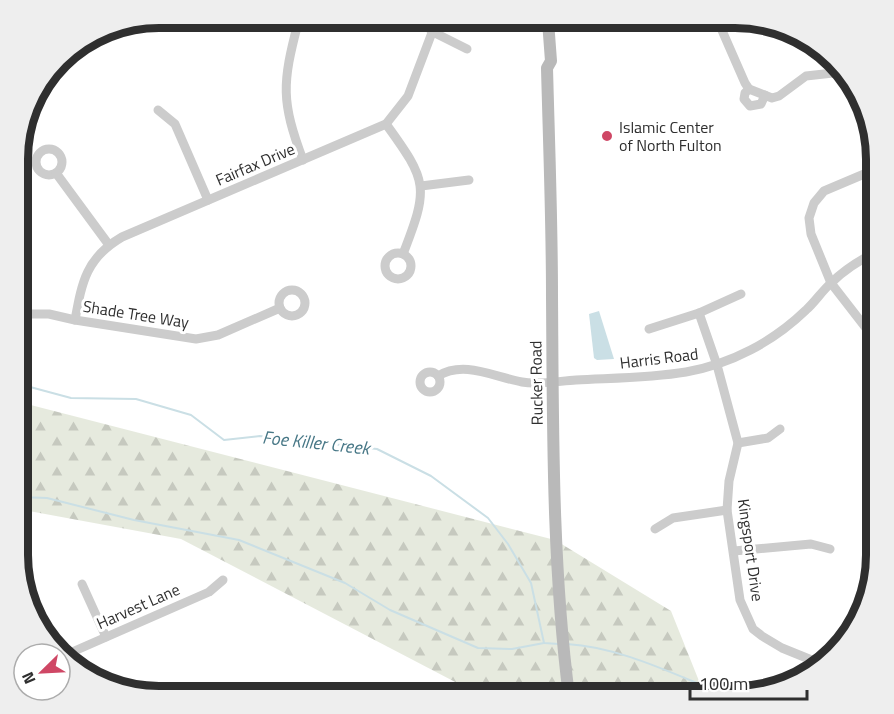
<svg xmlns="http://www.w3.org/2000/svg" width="894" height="714" viewBox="0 0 894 714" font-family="'Titillium Web',sans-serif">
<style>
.forest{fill:url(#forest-firs)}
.water{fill:#cadfe5}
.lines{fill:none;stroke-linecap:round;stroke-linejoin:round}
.stream{stroke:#cadfe5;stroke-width:2}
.minor{stroke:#ccc;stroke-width:9}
.secondary{stroke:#b9b9b9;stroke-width:12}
.poi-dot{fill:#cf4765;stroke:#fff;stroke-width:2}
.labels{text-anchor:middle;stroke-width:6;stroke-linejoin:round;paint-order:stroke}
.poi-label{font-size:16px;fill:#2f2f2f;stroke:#fff;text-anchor:start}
.street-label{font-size:16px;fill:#2f2f2f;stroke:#fff}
.water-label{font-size:18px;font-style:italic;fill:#477786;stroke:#fff}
.rim{fill:none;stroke:#2f2f2f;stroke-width:8}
</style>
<defs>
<pattern id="forest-firs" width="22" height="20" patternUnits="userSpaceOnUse" patternTransform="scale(1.5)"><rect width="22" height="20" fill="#e6eade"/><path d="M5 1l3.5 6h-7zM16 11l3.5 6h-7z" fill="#c6c9bf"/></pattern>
</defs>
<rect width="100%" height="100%" fill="#fff"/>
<!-- forest -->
<polygon class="forest" points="19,402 555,540 671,611 705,696 482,696 181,539 18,509"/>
<!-- water -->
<polygon class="water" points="599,311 614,359 597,360 594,358 589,314"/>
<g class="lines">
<!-- stream -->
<g class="stream">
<polyline points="19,384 71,398 136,399 191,415 224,440 260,436 377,449 431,476 488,518 508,544 531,583 544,643 559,644"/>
<polyline points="18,497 47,498 134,520 239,540 345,583 390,610 478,648 512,649 544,643"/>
<path d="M567,644C622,647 679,677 729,696"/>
</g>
<!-- minor -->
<g class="minor">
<polyline points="717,19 745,83 749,89 772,98 779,96 806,76 842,72"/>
<path d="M298,23C282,84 281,101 303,160"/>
<polyline points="431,31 467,49"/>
<polyline points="749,89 745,93 744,99 750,106 761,104 765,95"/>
<polyline points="158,110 175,124 208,200"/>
<path d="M386,124C428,182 429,187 403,254"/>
<circle cx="49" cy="162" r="13"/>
<polyline points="56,173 109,245"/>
<polyline points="421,186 469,180"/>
<circle cx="398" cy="266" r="13"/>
<circle cx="292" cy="303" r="13"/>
<polyline points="699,313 717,365 738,443 729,481 727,510 740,600 753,629 762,636 782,648 819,663"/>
<polyline points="19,314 49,314 75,320 196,339 218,335 280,308"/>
<path d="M75,320C82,282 86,258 122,237L386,124L408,96L436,22"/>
<polyline points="649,329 699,313 741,294"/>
<polyline points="876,341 831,283 811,234 809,218 814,203 824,191 876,169"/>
<circle cx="430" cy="382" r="10"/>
<path d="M438,376C464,360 494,377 522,382C539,385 559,381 576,380C613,378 650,378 686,372C731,364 773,342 806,310C815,302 822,291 831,283C844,270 860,260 876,252"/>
<polyline points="738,443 768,438 780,429"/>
<polyline points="655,529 673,518 727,510"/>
<polyline points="734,551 811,544 830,549"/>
<polyline points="82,584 106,637"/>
<polyline points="63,656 209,592 223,580"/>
</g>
<!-- secondary -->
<path class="secondary" d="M548,21L551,61L547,68C549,144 552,220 552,296C553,429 552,564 569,696"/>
</g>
<!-- markers -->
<circle class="poi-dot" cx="607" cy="136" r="6"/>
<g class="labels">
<!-- poi labels -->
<g class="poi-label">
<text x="619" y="133">Islamic Center<tspan x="619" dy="18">of North Fulton</tspan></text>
</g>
<!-- street labels -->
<g class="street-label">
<text transform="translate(255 164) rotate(-23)" y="6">Fairfax Drive</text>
<text transform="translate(136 314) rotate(9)" y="6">Shade Tree Way</text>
<text transform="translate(659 358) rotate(-7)" y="6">Harris Road</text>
<text transform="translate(536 383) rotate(-91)" y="6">Rucker Road</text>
<text transform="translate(751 550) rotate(82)" y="6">Kingsport Drive</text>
<text transform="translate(138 606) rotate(-24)" y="6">Harvest Lane</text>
</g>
<!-- water labels -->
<g class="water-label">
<text transform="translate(316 443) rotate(6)" y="6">Foe Killer Creek</text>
</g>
</g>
<!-- crop -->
<path d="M0 0H894V714H0ZM159 28H735A131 131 0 0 1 866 159V555A131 131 0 0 1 735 686H159A131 131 0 0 1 28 555V159A131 131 0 0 1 159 28Z" fill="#eee" fill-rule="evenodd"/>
<path class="rim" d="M159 28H735A131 131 0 0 1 866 159V555A131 131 0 0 1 735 686H159A131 131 0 0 1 28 555V159A131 131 0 0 1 159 28Z"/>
<!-- north arrow -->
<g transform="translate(42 672) rotate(246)"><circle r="28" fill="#ffffff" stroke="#acacac" stroke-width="1.5"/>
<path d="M0-4.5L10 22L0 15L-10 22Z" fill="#cf4765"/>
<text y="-9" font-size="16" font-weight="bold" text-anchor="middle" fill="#2f2f2f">N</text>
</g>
<!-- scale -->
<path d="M690 690v9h117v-9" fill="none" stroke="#2f2f2f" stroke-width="3"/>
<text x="699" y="690" font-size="18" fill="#2f2f2f" stroke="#ffffff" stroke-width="4.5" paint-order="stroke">100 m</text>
</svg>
